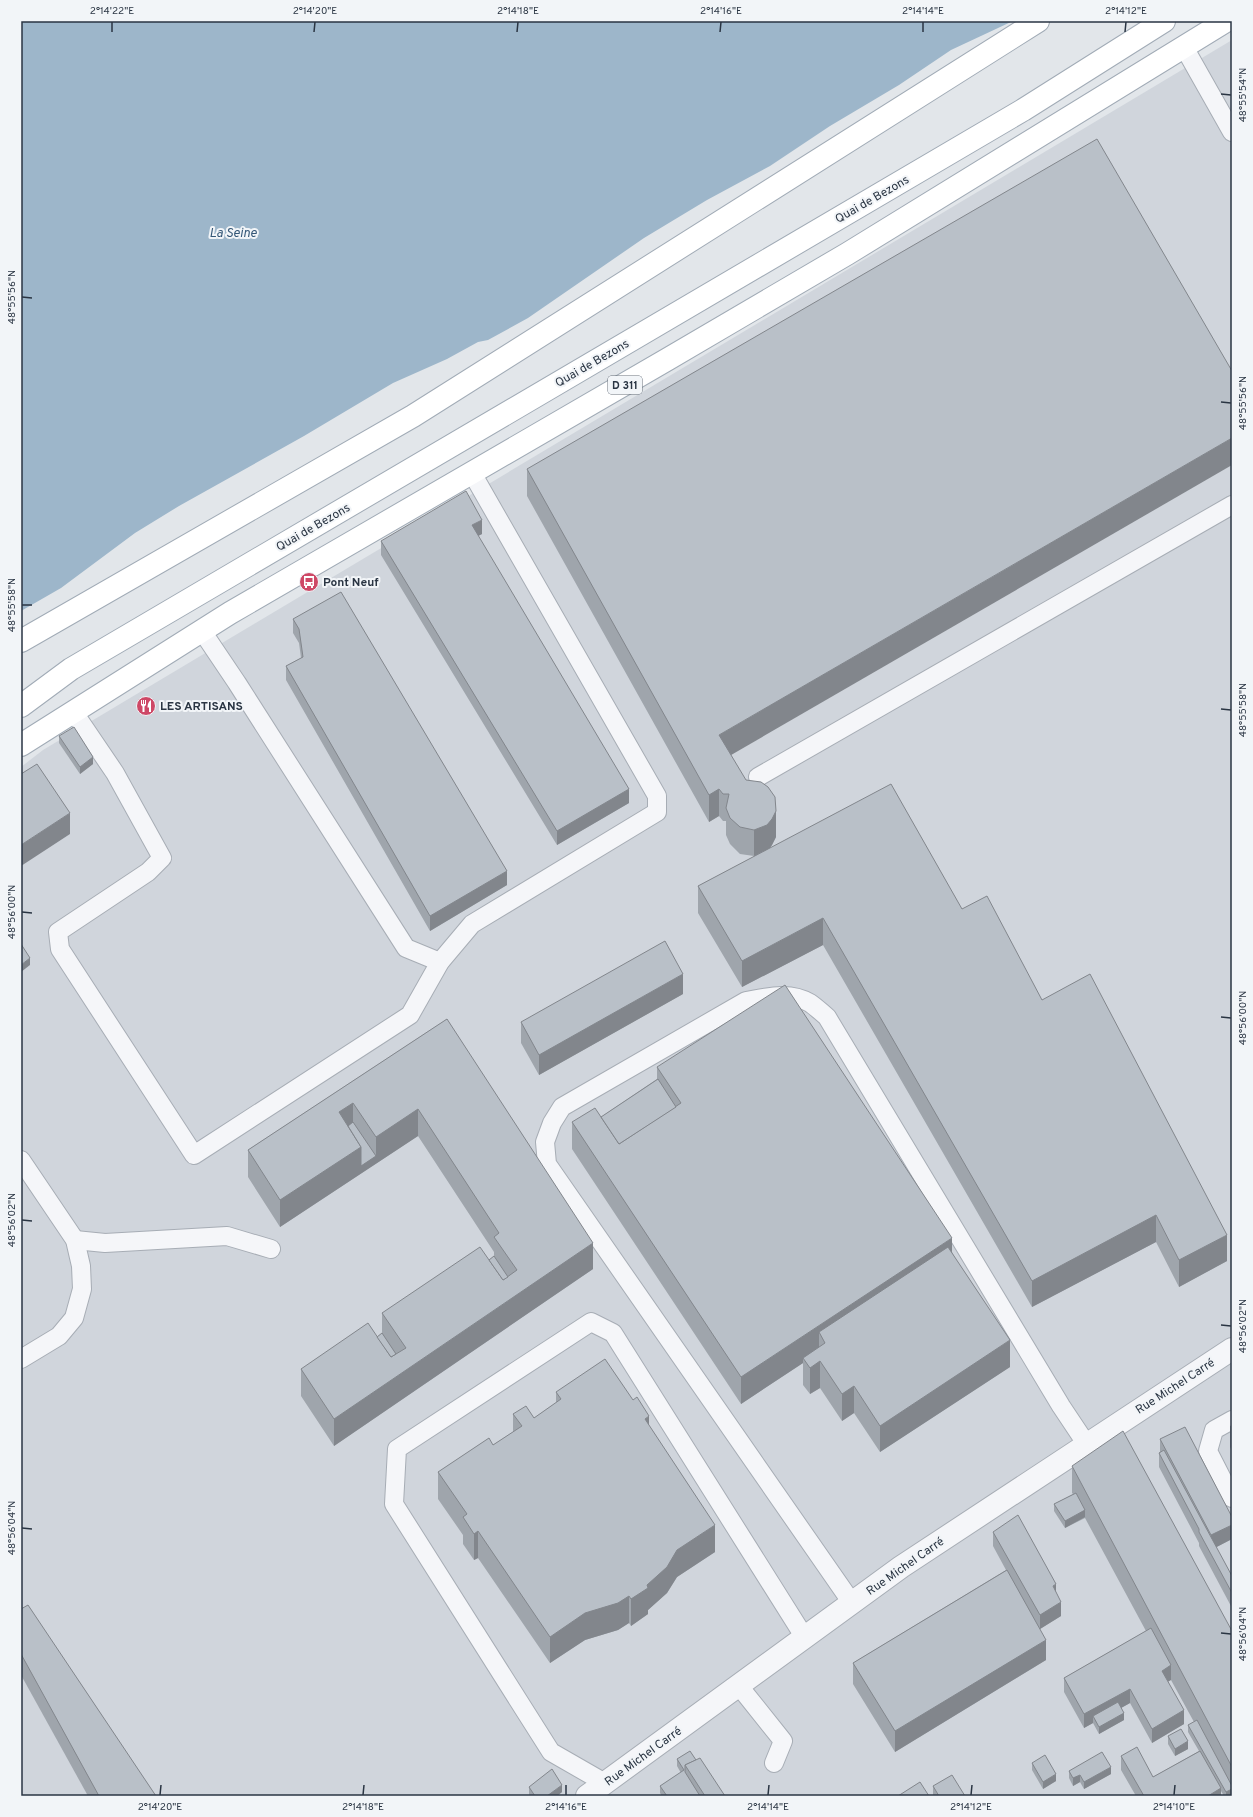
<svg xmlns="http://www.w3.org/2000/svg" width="1253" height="1817" viewBox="0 0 1253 1817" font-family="Overpass,sans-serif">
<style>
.built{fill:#d0d5dc}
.water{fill:#9db6ca}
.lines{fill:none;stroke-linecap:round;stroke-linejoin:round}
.lane-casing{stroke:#a7adb5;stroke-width:20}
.street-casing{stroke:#a7adb5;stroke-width:24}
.primary-casing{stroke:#a1abb6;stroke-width:24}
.lane{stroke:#f5f6f9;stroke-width:18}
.street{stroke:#f5f6f9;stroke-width:22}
.primary{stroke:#fff;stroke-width:22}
.wall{fill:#9fa5ac}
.shaded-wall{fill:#82868c}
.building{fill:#b9c0c8;stroke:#82868c}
.ticks{fill:none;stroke:#2a3543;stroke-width:1.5}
.labels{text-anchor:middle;stroke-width:4;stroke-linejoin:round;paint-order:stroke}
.shield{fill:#f2f5f8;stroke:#666f79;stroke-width:1}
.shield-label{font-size:11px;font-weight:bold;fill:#2a3543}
.street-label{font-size:12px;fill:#2a3543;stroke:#f2f5f8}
.poi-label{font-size:12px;font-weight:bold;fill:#2a3543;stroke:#f2f5f8;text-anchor:start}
.water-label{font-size:13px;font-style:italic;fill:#345777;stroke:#f2f5f8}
.neatline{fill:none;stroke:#2a3543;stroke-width:1.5}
.ticks-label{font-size:10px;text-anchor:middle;fill:#2a3543}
</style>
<rect width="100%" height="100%" fill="#e2e6ea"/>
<!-- built -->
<polygon class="built" points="1232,40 1232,1796 21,1796 21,767 43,750"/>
<!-- water -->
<polygon class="water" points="21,21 1013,21 951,50 899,85 830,126 770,166 707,200 644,238 528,318 488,340 478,342 447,359 393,383 304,436 179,506 135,533 61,588 21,611"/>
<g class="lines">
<defs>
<g id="lane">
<polyline points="1184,47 1232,132"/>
<polyline points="202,631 237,683 406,948 440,962"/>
<polyline points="73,711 115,773 162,858 148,872 58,932 60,949 194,1155 410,1015 440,962 472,924 657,812 657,796 472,473"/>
<polyline points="758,777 1232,505"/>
<polyline points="21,1160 75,1240 81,1266 82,1289 74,1318 59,1336 21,1359"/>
<polyline points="75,1240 105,1243 227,1236 271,1249"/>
<polyline points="1232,1420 1214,1430 1208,1451 1232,1498"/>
<path d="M852,1603L547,1164L545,1142L552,1123L562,1107L746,1001C768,997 790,991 810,1003C816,1007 822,1013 827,1017L1061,1406L1087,1445"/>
<polyline points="739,1686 783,1741 774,1763"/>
<polyline points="605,1783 551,1752 394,1504 397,1449 591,1322 613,1333 805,1638"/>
</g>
<polyline id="street" points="587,1796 901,1567 1232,1349"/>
<g id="primary">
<polyline points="21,641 413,416 1038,21"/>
<polyline points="21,706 71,669 1023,110 1164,21"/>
<polyline points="21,745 230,613 668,359 847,254 1226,21"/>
</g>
</defs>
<!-- lane casing -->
<use href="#lane" class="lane-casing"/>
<!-- street casing -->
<use href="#street" class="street-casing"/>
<!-- primary casing -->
<use href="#primary" class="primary-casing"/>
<!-- lane -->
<use href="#lane" class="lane"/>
<!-- street -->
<use href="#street" class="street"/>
<!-- primary -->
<use href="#primary" class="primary"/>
</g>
<!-- wall -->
<g class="wall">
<polygon points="527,469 731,755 776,837 772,845 769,849 962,909 1042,1000 1227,1261 1179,1287 1156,1242 1032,1307 823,945 742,987 698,913 698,886 757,855 754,856 740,854 730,844 726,835 726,821 723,821 719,816 709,822 527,496"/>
<polygon points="482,534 478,536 629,803 557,845 381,555 381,541"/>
<polygon points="293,619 507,885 430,931 286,680 286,666 301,658 299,643 293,633"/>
<polygon points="59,736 93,764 80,774 59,743"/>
<polygon points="683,994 539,1075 521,1043 521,1022"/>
<polygon points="447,1019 593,1269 334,1446 301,1396 301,1369 377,1337 382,1333 382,1313 489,1260 494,1256 494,1252 418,1136 280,1227 248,1177 248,1150"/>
<polygon points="657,1067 952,1252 1010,1367 880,1452 854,1413 842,1421 820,1388 810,1394 803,1385 803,1363 741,1404 572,1149 572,1122 601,1117 657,1079"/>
<polygon points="556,1392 649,1426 715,1552 677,1577 667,1593 648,1610 648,1614 631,1626 629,1623 618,1630 585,1640 550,1663 478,1558 474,1560 463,1544 463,1535 438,1499 438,1472 493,1445 513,1432 513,1414 534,1418 556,1403"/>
<polygon points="1232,1425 1232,1451 1230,1447 1230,1426"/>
<polygon points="1160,1439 1232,1517 1232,1539 1216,1547 1232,1576 1232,1608 1199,1546 1199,1543 1159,1467 1159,1453 1160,1452"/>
<polygon points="1072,1466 1232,1631 1232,1796 1224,1796 1221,1791 1221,1796 1136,1796 1121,1770 1121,1756 1153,1777 1199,1751 1188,1732 1188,1725 1194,1722 1171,1680 1168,1681 1184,1724 1152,1743 1130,1703 1121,1708 1124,1720 1099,1734 1093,1723 1084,1728 1064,1692 1064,1678 1146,1631 1085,1518 1065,1528 1054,1511 1054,1504 1073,1494 1072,1493"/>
<polygon points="993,1532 1056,1593 1061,1616 1040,1629 1046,1660 895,1752 853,1684 853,1663 1006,1570 993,1546"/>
<polygon points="21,1609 156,1796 88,1796 21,1675"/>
<polygon points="1168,1736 1188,1749 1175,1756 1168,1744"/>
<polygon points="677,1759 696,1760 725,1796 662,1796 660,1793 660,1786 681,1773 677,1766"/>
<polygon points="1032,1763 1056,1781 1043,1789 1032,1770"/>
<polygon points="1069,1771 1111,1774 1084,1789 1080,1782 1073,1786 1069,1778"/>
<polygon points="933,1786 965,1796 933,1796"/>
<polygon points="529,1787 562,1792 557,1796 530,1796 529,1794"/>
</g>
<!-- shaded-wall -->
<g class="shaded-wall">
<polygon points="1232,438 1232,465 719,762 719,735"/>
<polygon points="482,520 482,534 472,539 472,525"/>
<polygon points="93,757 93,764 80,774 80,767"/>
<polygon points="629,789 629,803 557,845 557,831"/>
<polygon points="719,789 719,816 709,822 709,795"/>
<polygon points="776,811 776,837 772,845 767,852 754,856 754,830"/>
<polygon points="70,813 70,834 21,866 21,845"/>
<polygon points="507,871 507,885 430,931 430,916"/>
<polygon points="823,918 823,945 742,987 742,961"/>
<polygon points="30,958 30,965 21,972 21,965"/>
<polygon points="683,974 683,994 539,1075 539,1055"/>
<polygon points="353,1103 353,1129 342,1137 339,1112"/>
<polygon points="418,1109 418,1136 280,1227 280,1200 361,1147 376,1156 376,1137"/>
<polygon points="1156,1215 1156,1242 1032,1307 1032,1281"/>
<polygon points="1227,1235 1227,1261 1179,1287 1179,1260"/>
<polygon points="952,1238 952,1264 825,1343 819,1332 819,1352 803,1358 803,1363 741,1404 741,1377"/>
<polygon points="593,1243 593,1269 334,1446 334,1419"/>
<polygon points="1010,1340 1010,1367 880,1452 880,1426"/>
<polygon points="820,1361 820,1388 810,1394 810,1368"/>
<polygon points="854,1386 854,1413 842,1421 842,1394"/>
<polygon points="649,1416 649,1443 645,1419"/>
<polygon points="1085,1510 1085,1517 1065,1528 1065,1521"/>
<polygon points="715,1525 715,1552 677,1577 667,1593 648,1610 648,1614 631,1626 631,1599 647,1585 677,1550"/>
<polygon points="1232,1525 1232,1539 1211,1550 1211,1535"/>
<polygon points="478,1531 478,1558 474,1560 474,1534"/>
<polygon points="1056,1584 1056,1598 1053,1586"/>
<polygon points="629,1596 629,1623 618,1630 585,1640 550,1663 550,1637 585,1613"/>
<polygon points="1061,1602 1061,1616 1040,1629 1040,1615"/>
<polygon points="1046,1640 1046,1660 895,1752 895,1731"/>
<polygon points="1171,1665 1171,1680 1162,1685 1162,1671"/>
<polygon points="1130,1689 1130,1703 1096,1722 1093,1716 1093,1723 1084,1728 1084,1714"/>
<polygon points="1184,1710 1184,1724 1152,1743 1152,1729"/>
<polygon points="1124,1713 1124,1720 1099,1734 1099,1727"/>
<polygon points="1188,1741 1188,1749 1175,1756 1175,1749"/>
<polygon points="1111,1767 1111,1774 1084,1789 1084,1782"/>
<polygon points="1056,1774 1056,1781 1043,1789 1043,1782"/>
<polygon points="1080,1775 1080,1782 1073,1786 1073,1778"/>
<polygon points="562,1785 562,1792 557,1796 547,1796"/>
<polygon points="1221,1788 1221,1796 1208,1796"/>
<polygon points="1232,1789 1232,1796 1226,1796 1226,1792"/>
</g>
<!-- building -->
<g class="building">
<polygon points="1097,139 1232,371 1232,438 719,735 746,780 761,782 768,787 775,797 776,811 772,819 767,825 754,830 740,827 730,818 726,808 729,794 723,794 719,789 709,795 527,469"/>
<polygon points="466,491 482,520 472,525 629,789 557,831 381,541"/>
<polygon points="341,592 507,871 430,916 286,666 303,657 299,629 293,619"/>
<polygon points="74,727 93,757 80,767 59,736"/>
<polygon points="37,764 70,813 21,845 21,774"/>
<polygon points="891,784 962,909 987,896 1042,1000 1090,974 1227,1235 1179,1260 1156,1215 1032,1281 823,918 742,961 698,886"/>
<polygon points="665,941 683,974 539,1055 521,1022"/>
<polygon points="21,944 30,958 21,965"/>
<polygon points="785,985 952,1238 741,1377 572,1122 595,1108 619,1144 681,1103 657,1067"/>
<polygon points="447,1019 593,1243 334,1419 301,1369 368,1323 391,1357 406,1348 382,1313 480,1247 503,1280 517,1270 494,1237 499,1233 418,1109 376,1137 353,1103 339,1112 361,1147 280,1200 248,1150"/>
<polygon points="658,1079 676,1107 619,1144 601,1117"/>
<polygon points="353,1122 376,1156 361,1166 361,1147 348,1126"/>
<polygon points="948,1247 1010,1340 880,1426 854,1386 842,1394 820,1361 810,1368 803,1358 825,1343 819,1332"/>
<polygon points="494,1256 508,1277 503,1280 489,1260"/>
<polygon points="382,1333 396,1354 391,1357 377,1337"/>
<polygon points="605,1359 633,1400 637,1397 649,1416 645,1419 715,1525 677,1550 667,1567 647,1585 648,1588 631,1599 629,1596 618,1603 585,1613 550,1637 478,1531 474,1534 463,1517 467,1514 438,1472 489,1438 493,1445 522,1426 513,1414 526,1406 534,1418 561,1399 556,1392"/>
<polygon points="1185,1427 1232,1517 1232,1525 1211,1535 1160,1439"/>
<polygon points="1123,1431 1232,1631 1232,1767 1072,1466"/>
<polygon points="1164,1450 1232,1576 1232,1593 1199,1532 1199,1529 1159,1453"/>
<polygon points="1076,1493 1085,1510 1065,1521 1054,1504"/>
<polygon points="1018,1515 1056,1584 1053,1586 1061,1602 1040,1615 993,1532"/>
<polygon points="1007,1570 1046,1640 895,1731 853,1663"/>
<polygon points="28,1605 156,1796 99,1796 21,1654 21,1609"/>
<polygon points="1151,1628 1171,1665 1162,1671 1184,1710 1152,1729 1130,1689 1084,1714 1064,1678"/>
<polygon points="1118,1702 1124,1713 1099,1727 1093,1716"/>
<polygon points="1197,1720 1232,1786 1232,1789 1226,1792 1188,1725"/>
<polygon points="1181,1729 1188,1741 1175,1749 1168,1736"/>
<polygon points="1137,1747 1153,1777 1200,1751 1221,1788 1208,1796 1144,1796 1121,1756"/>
<polygon points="690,1751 696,1760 685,1765 685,1772 700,1796 667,1796 660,1786 684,1770 677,1759"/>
<polygon points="1102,1752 1111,1767 1084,1782 1080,1775 1073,1778 1069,1771"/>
<polygon points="1045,1755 1056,1774 1043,1782 1032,1763"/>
<polygon points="700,1758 725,1796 705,1796 685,1765"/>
<polygon points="552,1769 562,1785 547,1796 535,1796 529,1787"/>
<polygon points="952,1775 965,1796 939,1796 933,1786"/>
<polygon points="920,1782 929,1796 898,1796"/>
</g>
<!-- ticks -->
<path class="ticks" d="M112,32V22M314,32L315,22M517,32L518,22M720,32L721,22M923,32V22M1125,32L1126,22M1221,94L1231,95M22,297L32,298M1221,402L1231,403M22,605H32M1221,709L1231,710M22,912L32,913M1221,1017L1231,1018M22,1220L32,1221M1221,1325L1231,1326M22,1528L32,1529M1221,1633L1231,1634M160,1795L161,1785M363,1795L364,1785M566,1795V1785M768,1795L769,1785M971,1795L972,1785M1174,1795L1175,1785"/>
<!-- icons -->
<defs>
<symbol id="bus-disc" viewBox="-11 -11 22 22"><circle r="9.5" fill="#ce4866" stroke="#f2f5f8"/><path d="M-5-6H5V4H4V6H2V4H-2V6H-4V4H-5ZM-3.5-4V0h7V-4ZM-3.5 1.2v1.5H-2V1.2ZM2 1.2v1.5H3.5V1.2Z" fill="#fff"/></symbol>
<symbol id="restaurant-disc" viewBox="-11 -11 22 22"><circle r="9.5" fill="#ce4866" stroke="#f2f5f8"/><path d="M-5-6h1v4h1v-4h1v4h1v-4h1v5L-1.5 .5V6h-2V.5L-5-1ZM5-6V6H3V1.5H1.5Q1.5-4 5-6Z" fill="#fff"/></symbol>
</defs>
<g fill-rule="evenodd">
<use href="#bus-disc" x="298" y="571" width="22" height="22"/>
<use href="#restaurant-disc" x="135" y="695" width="22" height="22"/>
</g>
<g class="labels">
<!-- shield labels -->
<rect class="shield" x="608" y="376" width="34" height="18" rx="3"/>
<g class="shield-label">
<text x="625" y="389">D 311</text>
</g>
<!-- street labels -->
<g class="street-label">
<text transform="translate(872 199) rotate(-30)" y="4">Quai de Bezons</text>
<text transform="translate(592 363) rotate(-30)" y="4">Quai de Bezons</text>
<text transform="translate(313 527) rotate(-30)" y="4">Quai de Bezons</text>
<text transform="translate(1175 1386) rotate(-33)" y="4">Rue Michel Carré</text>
<text transform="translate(905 1566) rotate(-35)" y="4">Rue Michel Carré</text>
<text transform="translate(643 1756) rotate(-36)" y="4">Rue Michel Carré</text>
</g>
<!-- poi labels -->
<g class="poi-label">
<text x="323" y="586">Pont Neuf</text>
<text x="160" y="710">LES ARTISANS</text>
</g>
<!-- water labels -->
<g class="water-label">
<text x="233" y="237">La Seine</text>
</g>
</g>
<!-- border -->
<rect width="1253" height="1817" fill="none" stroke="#f2f5f8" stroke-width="44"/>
<rect x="22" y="22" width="1209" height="1773" class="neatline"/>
<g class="ticks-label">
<text x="112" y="14">2°14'22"E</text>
<text x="315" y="14">2°14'20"E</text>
<text x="518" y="14">2°14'18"E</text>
<text x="721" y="14">2°14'16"E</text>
<text x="923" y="14">2°14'14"E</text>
<text x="1126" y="14">2°14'12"E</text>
<text transform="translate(1242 95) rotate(-90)" y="4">48°55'54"N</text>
<text transform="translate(11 297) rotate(-90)" y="4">48°55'56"N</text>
<text transform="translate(1242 403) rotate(-90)" y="4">48°55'56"N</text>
<text transform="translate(11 605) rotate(-90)" y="4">48°55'58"N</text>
<text transform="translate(1242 710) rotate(-90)" y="4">48°55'58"N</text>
<text transform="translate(11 912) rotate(-90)" y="4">48°56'00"N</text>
<text transform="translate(1242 1018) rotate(-90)" y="4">48°56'00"N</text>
<text transform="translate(11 1220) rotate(-90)" y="4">48°56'02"N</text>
<text transform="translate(1242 1326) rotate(-90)" y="4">48°56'02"N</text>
<text transform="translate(11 1528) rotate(-90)" y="4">48°56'04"N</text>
<text transform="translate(1242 1634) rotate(-90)" y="4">48°56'04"N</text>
<text x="160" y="1810">2°14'20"E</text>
<text x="363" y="1810">2°14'18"E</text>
<text x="566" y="1810">2°14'16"E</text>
<text x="768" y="1810">2°14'14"E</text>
<text x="971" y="1810">2°14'12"E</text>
<text x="1174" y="1810">2°14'10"E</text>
</g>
</svg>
